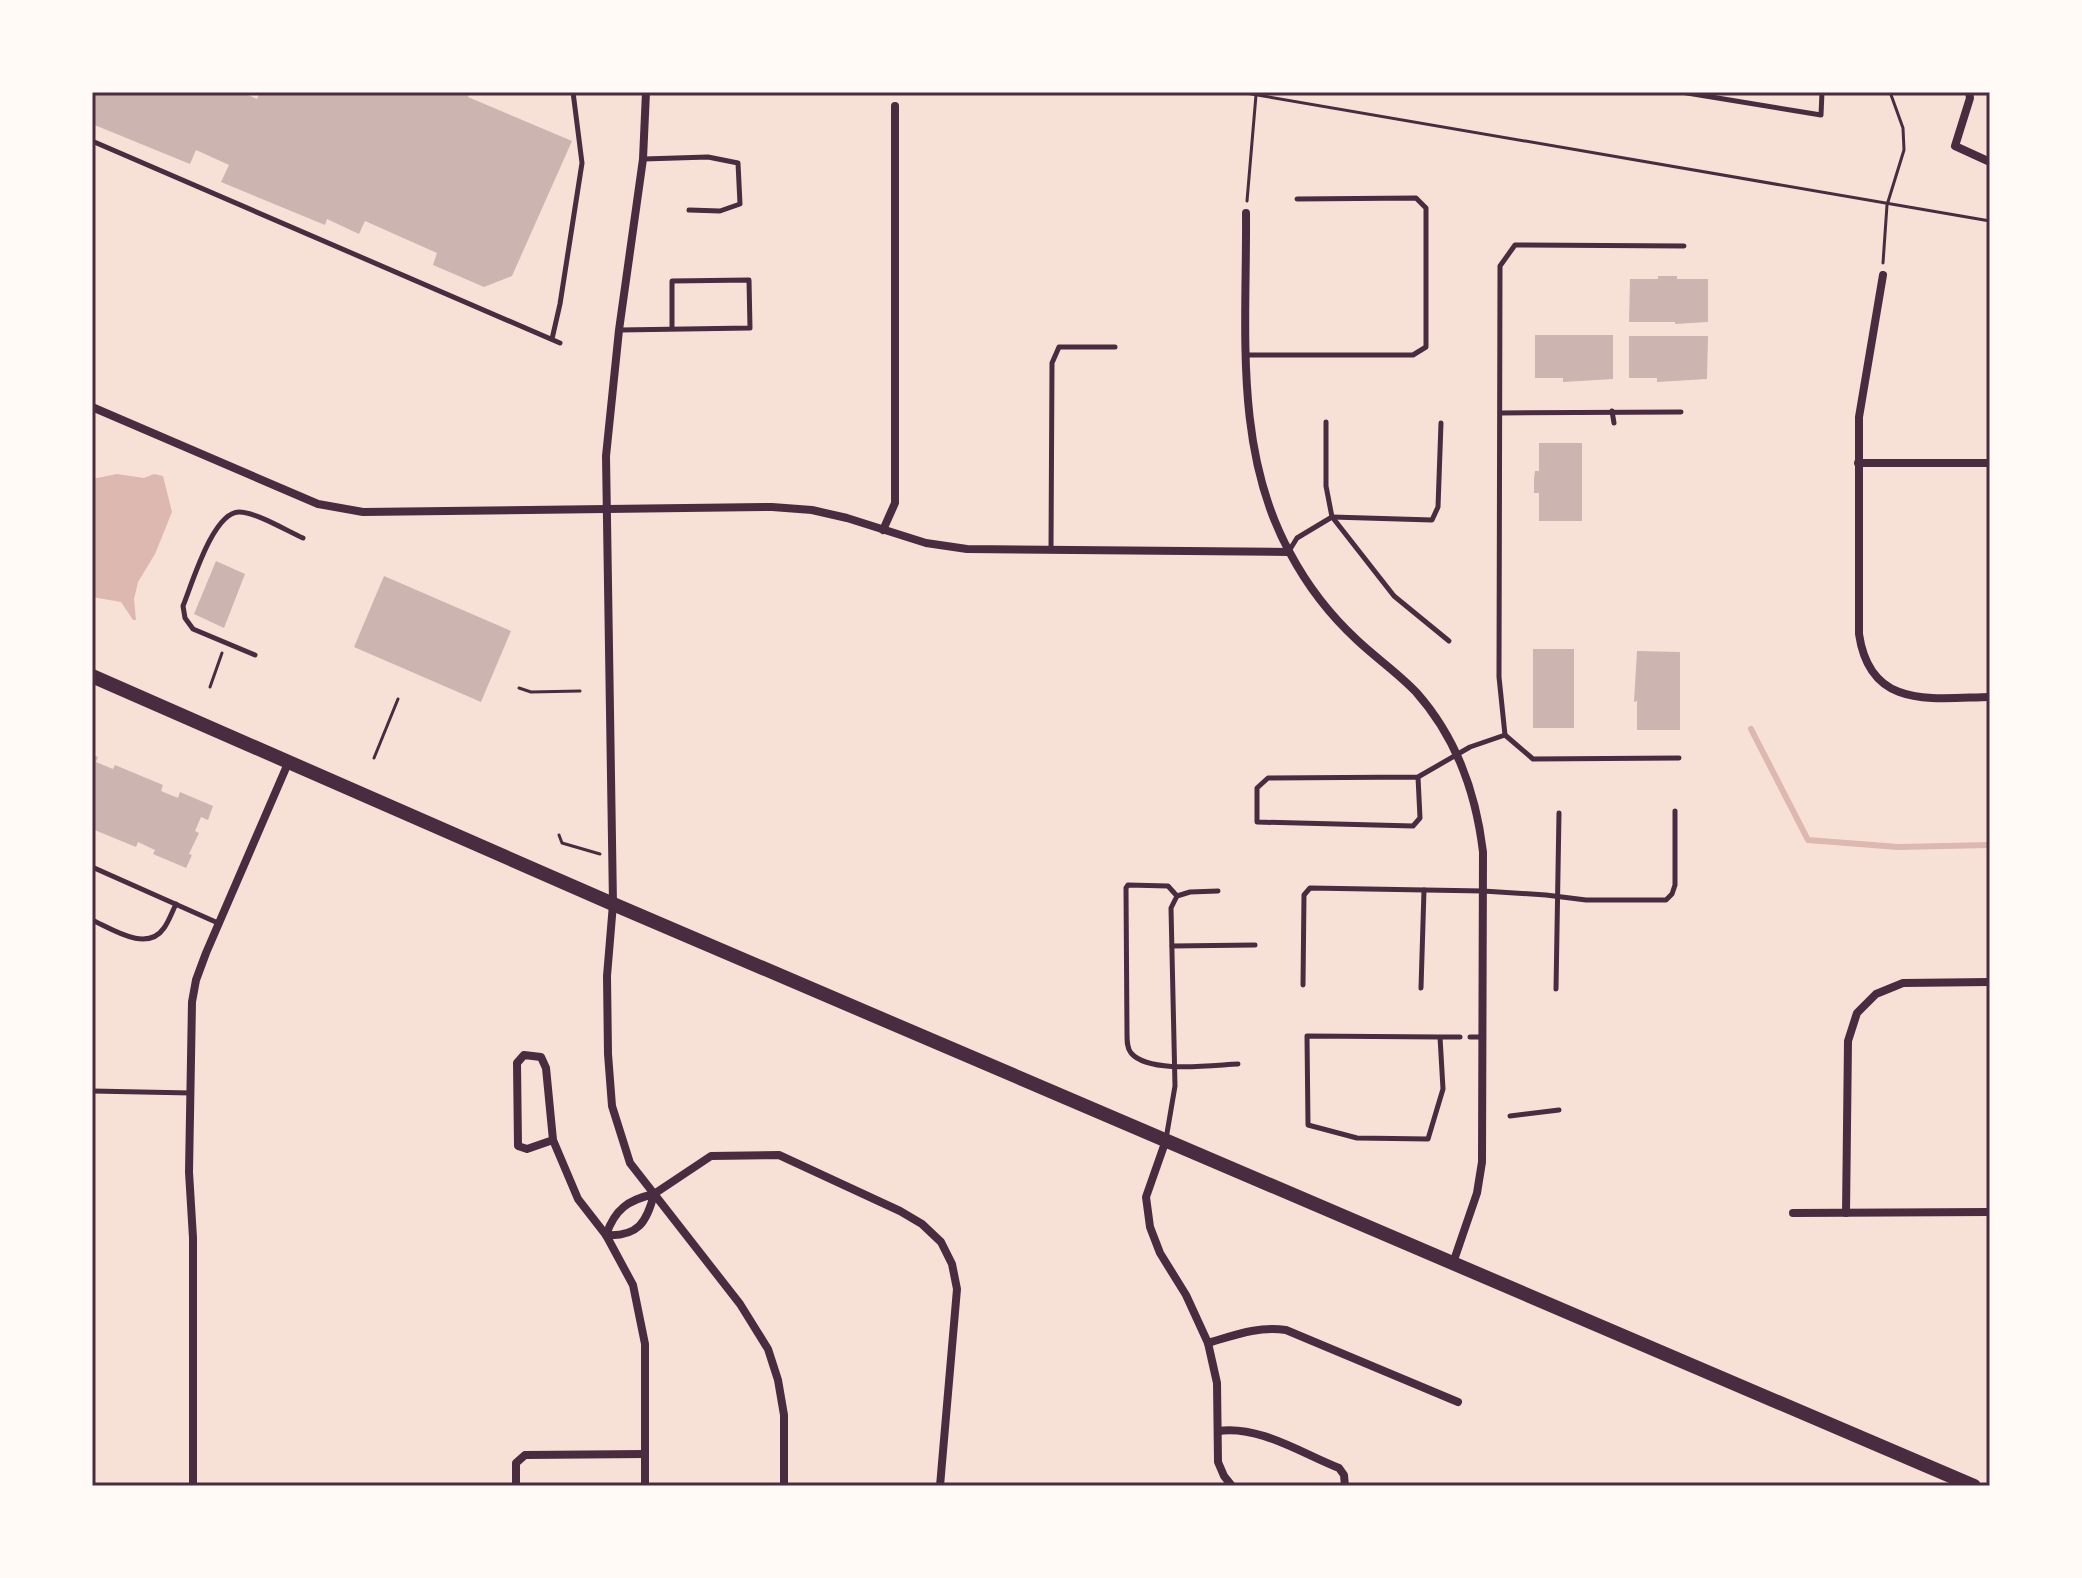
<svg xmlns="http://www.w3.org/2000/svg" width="2082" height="1578" viewBox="0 0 2082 1578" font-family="Montserrat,sans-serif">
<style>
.water{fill:#dcb8b0}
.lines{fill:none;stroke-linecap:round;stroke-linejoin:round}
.stream{stroke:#dcb8b0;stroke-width:6}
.building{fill:#ccb4b1}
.path{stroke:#4a2c40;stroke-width:3}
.service{stroke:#4a2c40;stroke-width:5}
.minor{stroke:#4a2c40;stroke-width:8}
.primary{stroke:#4a2c40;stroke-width:14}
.neatline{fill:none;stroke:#4a2c40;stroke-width:3}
</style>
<rect width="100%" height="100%" fill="#f7e1d7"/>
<!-- water -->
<polygon class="water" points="117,474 144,478 154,474 163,476 172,512 155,554 138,582 134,599 136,620 133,620 121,602 92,597 92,479"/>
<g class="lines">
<!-- stream -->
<polyline class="stream" points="1751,729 1808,840 1898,847 1990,845"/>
</g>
<!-- building -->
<g class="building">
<polygon points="92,92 241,92 257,99 260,92 470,92 468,97 572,141 512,276 484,287 433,265 437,253 365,221 359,234 327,219 325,225 221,182 229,165 196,150 190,164 92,124"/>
<polygon points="1658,276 1677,276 1677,279 1708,279 1708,322 1675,324 1675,322 1629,322 1630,279 1658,279"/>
<polygon points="1535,335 1613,335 1613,379 1563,382 1563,378 1535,378"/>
<polygon points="1629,336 1708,336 1707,379 1657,382 1657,378 1629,378"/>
<polygon points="1539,443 1582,443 1582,521 1539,521 1539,493 1534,493 1534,479 1535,471 1539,471"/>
<polygon points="216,561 245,574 224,628 194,614"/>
<polygon points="384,576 511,631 481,702 354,647"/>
<rect x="1533" y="649" width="41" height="79"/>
<polygon points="1637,651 1680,652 1680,730 1637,730 1637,701 1634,702"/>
<polygon points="92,755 98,757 96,762 113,769 115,765 163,785 161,791 178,798 180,792 213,806 208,820 201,817 195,831 199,833 189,854 192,855 186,868 153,854 155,850 138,842 136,847 92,829"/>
</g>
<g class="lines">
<!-- path -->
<g class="path">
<polyline points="1240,92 1990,221"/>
<polyline points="1247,201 1256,95"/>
<polyline points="1883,263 1887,205 1904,150 1903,128 1890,92"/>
<polyline points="210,687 222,653"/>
<polyline points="519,688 531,692 580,691"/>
<polyline points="374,758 398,699"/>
<polyline points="559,835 562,843 600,854"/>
</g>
<!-- service -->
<g class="service">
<polyline points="1681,92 1821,115 1822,92"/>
<polyline points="92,141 560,343"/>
<polyline points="644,159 708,157 738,163 740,204 720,211 689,210"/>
<polyline points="620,330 750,328 749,280 672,281 672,329"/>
<polyline points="552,339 560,304 582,163 573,92"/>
<polyline points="1247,355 1413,355 1426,347 1426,208 1416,198 1297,199"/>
<polyline points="1612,411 1614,423"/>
<polyline points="1500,413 1681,412"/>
<polyline points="1332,517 1432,520 1438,507 1441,423"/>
<polyline points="1333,518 1394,596 1449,641"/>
<polyline points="1051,550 1052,363 1059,347 1115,347"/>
<polyline points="1289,551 1297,538 1332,517 1326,486 1326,422"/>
<path d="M255,655L193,629L185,618L183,606C192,584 213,512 239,512C256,512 287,531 303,538"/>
<polyline points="1505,735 1533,759 1679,758"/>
<polyline points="1418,777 1420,818 1413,826 1257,822 1257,788 1268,778 1418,777 1470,747 1505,735 1499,677 1500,266 1515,245 1684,246"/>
<polyline points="92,867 218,923"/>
<path d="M1177,896L1168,886L1128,885L1126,888L1127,1034C1127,1041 1127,1048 1131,1053C1149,1074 1213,1065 1238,1064"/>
<path d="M92,920C112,929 147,953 164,928C169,921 172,912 176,904"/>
<polyline points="1172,946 1255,945"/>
<polyline points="1303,985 1304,895 1310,888 1483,891 1546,895 1586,900 1666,900 1672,894 1675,885 1675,811"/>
<polyline points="1421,988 1424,890"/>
<polyline points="1556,989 1559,813"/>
<polyline points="1440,1037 1443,1089 1428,1139 1357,1138 1308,1125 1307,1036 1440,1037 1460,1037"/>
<polyline points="1470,1037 1482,1037"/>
<polyline points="92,1091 191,1093"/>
<polyline points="1510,1116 1559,1110"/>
<polyline points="1166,1139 1175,1086 1171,908 1177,896 1190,892 1218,891"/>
</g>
<!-- minor -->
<g class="minor">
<polyline points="646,92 643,159 619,330 606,456 613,904 607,976 608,1054 612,1106 630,1163 740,1304 768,1349 778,1380 784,1415 784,1486"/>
<polyline points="1969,92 1970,98 1955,146 1990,162"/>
<path d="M1246,213C1247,327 1233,450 1290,553C1307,585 1330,615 1357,640C1376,658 1398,673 1416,692C1457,738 1476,793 1483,852L1482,1162L1477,1193L1453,1263"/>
<path d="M1883,275L1859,417V634C1870,710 1931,698 1990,697"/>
<polyline points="92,407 318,504 363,512 772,507 812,510 847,518 926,543 967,549 1289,552"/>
<polyline points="1858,463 1990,463"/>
<polyline points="883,530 895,503 895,106"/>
<polyline points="553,1140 527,1149 518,1146 517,1063 524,1055 541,1057 546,1068 553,1140 578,1199 606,1235 633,1285 645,1344 645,1486"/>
<polyline points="1166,1140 1146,1197 1150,1227 1160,1253 1186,1295 1208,1343 1217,1383 1218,1462 1224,1476 1232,1486"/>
<polyline points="654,1194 711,1156 779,1155 900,1211 922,1224 941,1242 952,1264 957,1289 940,1486"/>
<path d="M654,1194C647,1222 638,1237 606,1235C615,1209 628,1200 654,1194Z"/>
<polyline points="1793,1213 1990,1212"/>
<polyline points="1846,1213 1848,1041 1857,1013 1876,994 1903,983 1990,982"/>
<path d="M1208,1343C1235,1335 1258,1326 1286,1330L1458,1402"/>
<path d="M1218,1431C1259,1425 1301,1453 1339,1468L1344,1475L1345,1486"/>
<polyline points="193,1486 193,1238 189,1172 192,1002 196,980 206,953 289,761"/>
<polyline points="516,1486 516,1463 525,1455 645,1454"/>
</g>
<!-- primary -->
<polyline class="primary" points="92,676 613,904 1974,1486"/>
</g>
<!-- border -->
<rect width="2082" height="1578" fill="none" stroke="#fffaf5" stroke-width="188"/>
<rect x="94" y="94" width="1894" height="1390" class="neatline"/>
</svg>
